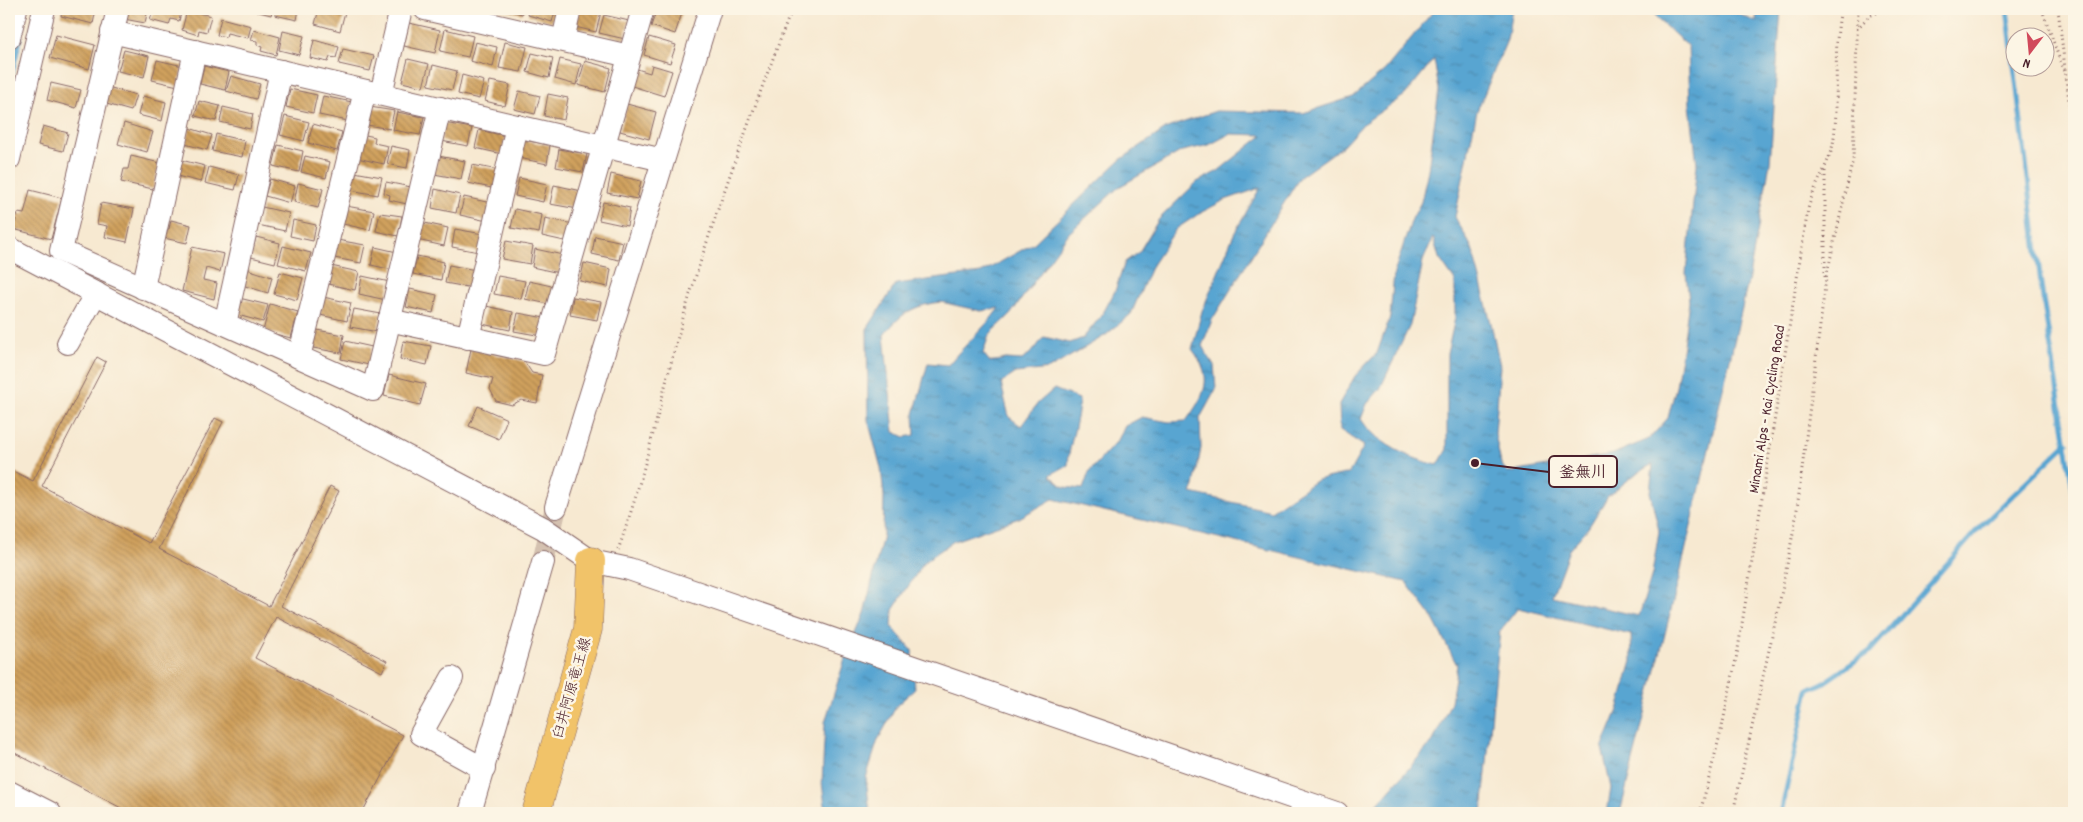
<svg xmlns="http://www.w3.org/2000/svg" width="2083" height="822" viewBox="0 0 2083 822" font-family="Dekko,'Klee One',sans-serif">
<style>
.water{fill:url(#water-ripples);stroke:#51627e;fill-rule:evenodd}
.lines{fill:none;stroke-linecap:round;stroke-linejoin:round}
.stream{stroke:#58a5d1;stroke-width:5}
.building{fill:url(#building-back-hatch)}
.minor-tunnel{stroke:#d4c1b0;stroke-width:22;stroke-dasharray:22 11;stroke-linecap:butt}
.minor-casing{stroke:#876665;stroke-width:24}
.major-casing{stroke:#876665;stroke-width:29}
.path{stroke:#876665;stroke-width:3;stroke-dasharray:1 4;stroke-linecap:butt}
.minor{stroke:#fff;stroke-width:22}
.major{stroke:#f1c369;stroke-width:28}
.labels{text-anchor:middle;stroke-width:5;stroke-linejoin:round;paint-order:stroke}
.street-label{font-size:15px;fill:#4a1f2b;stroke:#fcf5e5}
.leader{fill:none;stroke:#4a1f2b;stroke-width:2}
.callout-dot{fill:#4a1f2b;stroke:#fcf5e5;stroke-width:2}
.callout{fill:#fcf5e5;stroke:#4a1f2b;stroke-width:2}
.callout-label{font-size:16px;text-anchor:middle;font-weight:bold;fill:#4a1f2b}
</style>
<defs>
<pattern id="water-ripples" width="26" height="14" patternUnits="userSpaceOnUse" patternTransform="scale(1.25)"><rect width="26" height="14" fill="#58a5d1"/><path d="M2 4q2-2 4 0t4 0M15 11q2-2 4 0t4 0" fill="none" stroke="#4b86aa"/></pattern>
<pattern id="building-back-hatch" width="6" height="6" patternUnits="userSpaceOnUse" patternTransform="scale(1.25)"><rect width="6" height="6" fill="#d0a15d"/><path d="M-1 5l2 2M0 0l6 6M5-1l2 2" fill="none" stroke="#ab834d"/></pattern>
</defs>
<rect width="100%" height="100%" fill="#fcf5e5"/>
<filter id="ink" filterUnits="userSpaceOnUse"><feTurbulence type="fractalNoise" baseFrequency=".02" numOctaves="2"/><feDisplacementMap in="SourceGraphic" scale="10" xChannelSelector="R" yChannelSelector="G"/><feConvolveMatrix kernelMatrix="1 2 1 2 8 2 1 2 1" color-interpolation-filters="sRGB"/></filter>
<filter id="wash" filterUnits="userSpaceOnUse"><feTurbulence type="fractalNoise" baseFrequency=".0096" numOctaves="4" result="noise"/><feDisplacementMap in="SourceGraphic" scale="20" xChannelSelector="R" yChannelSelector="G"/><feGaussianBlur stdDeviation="1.12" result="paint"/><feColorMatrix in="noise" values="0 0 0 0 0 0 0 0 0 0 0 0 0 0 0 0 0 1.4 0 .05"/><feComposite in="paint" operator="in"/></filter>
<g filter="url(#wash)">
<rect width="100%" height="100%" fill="#f7e9d1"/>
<!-- water -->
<path class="water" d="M1435,9H1512L1507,40L1477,111L1455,217L1472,248L1491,323L1500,366L1495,434L1501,464L1508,473L1613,454L1649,439L1668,418L1676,387L1683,345L1689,301L1686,273L1697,164L1690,105L1688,46L1657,19L1650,9H1717L1732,11L1756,22L1757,9H1781L1770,163L1748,282L1678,582L1620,813H1607L1611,788L1602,748L1618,710L1632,661L1631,635L1518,608L1500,631L1482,813H1369L1433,741L1451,702L1457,665L1432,617L1406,582L1053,499L1019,518L954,541L924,562L893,610L892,627L912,650L915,689L897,705L878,740L866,778L870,813H826L822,783L825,722L844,662L864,614L883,535L884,496L881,468L868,420L867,329L896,284L981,273L1034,243L1120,160L1167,128L1216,111L1303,113L1353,97L1385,70ZM1434,59L1439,90L1428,170L1421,202L1412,219L1394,273L1390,317L1377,353L1355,376L1339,404L1340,430L1364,446L1349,473L1317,480L1271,511L1191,493L1194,486L1201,448L1200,418L1216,389L1214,365L1202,346L1212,320L1300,177L1343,146L1364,123L1405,95ZM1230,134L1263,135L1218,171L1197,182L1159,219L1139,252L1125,262L1115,291L1102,315L1083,338L1070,343L1044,337L1034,350L1022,360L1006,359L990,362L983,353L989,335L1010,315L1069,233L1119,187L1182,151L1209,145ZM1260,188L1234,234L1202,311L1192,349C1215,379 1205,394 1186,421L1169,422L1142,417L1125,426L1118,440L1089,472L1083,489L1064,487L1050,475L1068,465C1069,442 1079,422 1079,399L1054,389L1038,403L1021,426L1009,417L1001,383L1016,373L1049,369L1106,335L1131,314L1152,265L1176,229L1200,213L1225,200ZM1433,237L1439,258L1455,281V318L1447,354V449L1438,465C1410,459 1377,444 1361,419L1367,404L1380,389L1410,325L1423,261ZM941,302L981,311L999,308C984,329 964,345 948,365L928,363L914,414L915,435L905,437L894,432L884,335C900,314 914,305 941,302ZM1653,464L1650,492L1659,531L1652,574L1639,616L1552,596L1569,550L1588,528L1608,496L1637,473Z"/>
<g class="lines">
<!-- stream -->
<g class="stream">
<polyline points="2007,9 2042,292 2074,496"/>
<polyline points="9,86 20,38"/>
<polyline points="1781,813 1808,690 1823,683 1870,651 1978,529 2067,443"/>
</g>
</g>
<g id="blocks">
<!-- building -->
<g class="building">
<polygon points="62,9 96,9 93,24 61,16"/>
<polygon points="127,9 148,9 145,23 124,19"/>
<polygon points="154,9 182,9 179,21 171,19 169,25 150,20"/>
<polygon points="247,9 273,9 271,15"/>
<polygon points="276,9 299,9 297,20 275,15"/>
<polygon points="319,9 345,12 340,31 315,24"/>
<polygon points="503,9 524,9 522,14"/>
<polygon points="530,9 556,9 552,22 528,15"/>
<polygon points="579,9 601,12 596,32 575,27"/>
<polygon points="657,9 682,13 675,34 651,26"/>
<polygon points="187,10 211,16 207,32 199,30 198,35 182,30"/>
<polygon points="604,15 629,21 625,39 599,33"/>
<polygon points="221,18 251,26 248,38 227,33 226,37 217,35"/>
<polygon points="409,23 440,30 435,53 404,46"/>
<polygon points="445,29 473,36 468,57 440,51"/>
<polygon points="254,30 280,37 276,55 261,51 262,47 257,45 257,41 251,40"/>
<polygon points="283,31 304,36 299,55 279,50"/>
<polygon points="56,35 95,45 89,69 50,58"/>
<polygon points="649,37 676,45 670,63 644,55"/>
<polygon points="314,40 339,47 336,58 330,57 328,62 310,58"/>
<polygon points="475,42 497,47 493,67 470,61"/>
<polygon points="505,42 527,47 521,72 499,68"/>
<polygon points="343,49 374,56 370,71 339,64"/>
<polygon points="124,50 149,56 144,77 118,71"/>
<polygon points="532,53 553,58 549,78 527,72"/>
<polygon points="408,59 429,64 423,87 402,82"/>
<polygon points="560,59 581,64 576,85 555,79"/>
<polygon points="157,60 183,66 178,86 152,80"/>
<polygon points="585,61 611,68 605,92 578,85"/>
<polygon points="433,65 457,71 452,90 428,85"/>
<polygon points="652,65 672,71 664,96 632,86 637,69 650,73"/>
<polygon points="204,66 229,72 225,90 200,84"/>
<polygon points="462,75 484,81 479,99 458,94"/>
<polygon points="231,76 260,84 256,99 226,91"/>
<polygon points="490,81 510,85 505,106 485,101"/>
<polygon points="51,83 81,90 76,108 47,100"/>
<polygon points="108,87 136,95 131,111 103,103"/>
<polygon points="290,89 317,95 313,113 286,107"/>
<polygon points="519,91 540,96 535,114 514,109"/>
<polygon points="548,94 568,98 564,120 544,116"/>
<polygon points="143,96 166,102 162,121 138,115"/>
<polygon points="323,96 352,102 348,121 319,115"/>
<polygon points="199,101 220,106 216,121 195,116"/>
<polygon points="627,104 656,112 649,139 620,131"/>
<polygon points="223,107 253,114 250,129 220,122"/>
<polygon points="370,107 394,111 390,129 367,125"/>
<polygon points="397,112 424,117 420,135 393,130"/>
<polygon points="285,116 309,122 304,141 280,135"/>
<polygon points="124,123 153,132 147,152 118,144"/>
<polygon points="444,123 472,128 468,146 441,141"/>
<polygon points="313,124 342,132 337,151 308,143"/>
<polygon points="43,126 68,133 63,151 38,145"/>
<polygon points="189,128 212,135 207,150 185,144"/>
<polygon points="479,130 506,136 502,154 475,148"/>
<polygon points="216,134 245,141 242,157 212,151"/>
<polygon points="361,134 375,137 374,143 388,146 384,164 357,158"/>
<polygon points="523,140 550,145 547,164 519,158"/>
<polygon points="278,145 303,151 299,172 273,166"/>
<polygon points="391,146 410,150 407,168 387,164"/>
<polygon points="559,149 587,154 583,172 556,167"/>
<polygon points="131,156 160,163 153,189 121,182 124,169 128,169"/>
<polygon points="305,156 330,162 326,178 301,172"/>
<polygon points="438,156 465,161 461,179 434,174"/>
<polygon points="181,160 205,166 201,182 177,176"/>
<polygon points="472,165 499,170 496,189 468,183"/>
<polygon points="209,167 239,175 235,190 205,183"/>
<polygon points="354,172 382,177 378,195 350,190"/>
<polygon points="611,174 641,181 637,199 607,193"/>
<polygon points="519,178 547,184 543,202 515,196"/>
<polygon points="270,179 295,186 290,203 265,196"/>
<polygon points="386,182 411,187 407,204 389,200 390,195 384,193"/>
<polygon points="298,183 323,189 318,208 294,202"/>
<polygon points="554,185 582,191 578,209 550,204"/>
<polygon points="435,189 460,195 456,213 432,208"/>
<polygon points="30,190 62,198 51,239 13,229 18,213 24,214"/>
<polygon points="464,197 491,203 487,221 460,215"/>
<polygon points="603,202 630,208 627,226 599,220"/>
<polygon points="101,203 134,209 127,242 105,237 107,226 97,224"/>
<polygon points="346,206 374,211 370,230 343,224"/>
<polygon points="262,207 289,213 285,231 258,225"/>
<polygon points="515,209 542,215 539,233 511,228"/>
<polygon points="380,213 402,216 398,236 376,231"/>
<polygon points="545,218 573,224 569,242 542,236"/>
<polygon points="171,220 191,225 187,243 159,237 162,227 169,229"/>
<polygon points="293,220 316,225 313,241 290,236"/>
<polygon points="420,222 448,228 444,246 417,240"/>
<polygon points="455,229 483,234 479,252 452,247"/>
<polygon points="595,236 623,242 619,260 592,254"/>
<polygon points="256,237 280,243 275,263 251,257"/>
<polygon points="337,240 365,245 361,263 334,258"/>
<polygon points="506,241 533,246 530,264 502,259"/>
<polygon points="283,246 311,253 306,271 278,264"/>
<polygon points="192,247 224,254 220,272 206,268 203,280 217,283 214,299 182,291"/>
<polygon points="375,247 397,252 393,270 371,265"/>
<polygon points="535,249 563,255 559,273 532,267"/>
<polygon points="417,256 444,262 441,280 413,274"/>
<polygon points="584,263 611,269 608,287 580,281"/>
<polygon points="449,265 476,270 473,288 445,283"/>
<polygon points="331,266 359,272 355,290 328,284"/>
<polygon points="247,269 272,277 268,293 242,285"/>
<polygon points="280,272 303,278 297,300 274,294"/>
<polygon points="362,276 390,282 386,300 359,294"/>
<polygon points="498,276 525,281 521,299 494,294"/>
<polygon points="529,281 556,287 553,305 525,299"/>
<polygon points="410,289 437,295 433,313 406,307"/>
<polygon points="323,297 351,303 347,321 320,315"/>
<polygon points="573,297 601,302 597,320 570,315"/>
<polygon points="239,298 268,305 263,322 234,314"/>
<polygon points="270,304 298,312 291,338 263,331"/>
<polygon points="486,306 513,312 510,330 482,324"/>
<polygon points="354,309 381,314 378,332 350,327"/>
<polygon points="518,313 545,318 542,336 514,331"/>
<polygon points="317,330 344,335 341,353 313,348"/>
<polygon points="345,341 372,347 369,365 341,359"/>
<polygon points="403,341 431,346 427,365 400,359"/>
<polygon points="471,349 524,361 532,373 542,375 537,403 521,400 512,405 496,401 490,389 493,379 466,373"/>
<polygon points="97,357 106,362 42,486 149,543 215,418 223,422 159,549 269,606 330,486 339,491 281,606 387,661 382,672 276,617 255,658 403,735 362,813 131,813 9,750 9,469 33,481"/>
<polygon points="389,375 426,384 420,405 384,396"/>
<polygon points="478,406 507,419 499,439 469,426"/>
</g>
</g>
</g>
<g filter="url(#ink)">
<use href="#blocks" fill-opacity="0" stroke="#876665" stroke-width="1"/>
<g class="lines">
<!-- minor-tunnel -->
<polyline class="minor-tunnel" points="543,562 556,507"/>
<defs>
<g id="minor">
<polyline points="118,9 61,251 373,390 440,108"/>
<polyline points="425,9 629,56"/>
<polyline points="112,32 663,160"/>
<polyline points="9,38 16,9"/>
<polyline points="563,40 570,9"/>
<polyline points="381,94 401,9"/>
<polyline points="9,159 44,9"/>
<polyline points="9,248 543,528 591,561 629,569 1337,813"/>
<polyline points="143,288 195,51"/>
<polyline points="389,320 544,354 643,9"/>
<polyline points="225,324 281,71"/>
<polyline points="468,338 517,126"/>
<polyline points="68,343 96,293"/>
<polyline points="299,357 365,91"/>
<polyline points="556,507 710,9"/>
<polyline points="452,678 421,734 484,769"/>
<polyline points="9,792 50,813"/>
<polyline points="470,813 543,562"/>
</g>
<polyline id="major" points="536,813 588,629 591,561"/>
</defs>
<!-- minor casing -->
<use href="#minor" class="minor-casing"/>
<!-- major casing -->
<use href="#major" class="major-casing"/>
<!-- path -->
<g class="path">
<polyline points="2042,9 2065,75"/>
<polyline points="2058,9 2074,144"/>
<polyline points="1857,29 1869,16 1886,9"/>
<polyline points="1825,277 1825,168"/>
<path d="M618,550C649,465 665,376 691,291C721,196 756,102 792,9"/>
<path d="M1700,813L1722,727L1738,649L1808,209C1814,185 1828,167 1833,144C1840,100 1832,53 1841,9"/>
<polyline points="1733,813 1782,591 1796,517 1826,278 1853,159 1858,9"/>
</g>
<!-- minor -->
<use href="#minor" class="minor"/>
<!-- major -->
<use href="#major" class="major"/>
</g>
</g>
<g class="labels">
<!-- street labels -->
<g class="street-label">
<text transform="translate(1766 409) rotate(-81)" y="5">Minami Alps - Kai Cycling Road</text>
<text transform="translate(571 688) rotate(-74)" y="5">臼井阿原竜王線</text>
</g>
</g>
<!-- callouts -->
<path class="leader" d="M1475 463L1549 472"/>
<circle class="callout-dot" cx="1475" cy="463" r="5"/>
<rect class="callout" x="1549" y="456" width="68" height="31" rx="5"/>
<g class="callout-label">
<text x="1583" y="477">釜無川</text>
</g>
<!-- margin -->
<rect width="2083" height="822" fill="none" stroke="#fcf5e5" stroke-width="30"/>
<!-- north arrow -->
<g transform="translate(2030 52) rotate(196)"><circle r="24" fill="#fcf5e5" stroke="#b59f9b"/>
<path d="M0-4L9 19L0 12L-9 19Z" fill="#d1495b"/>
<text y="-8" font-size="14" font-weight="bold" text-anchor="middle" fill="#4a1f2b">N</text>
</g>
</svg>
